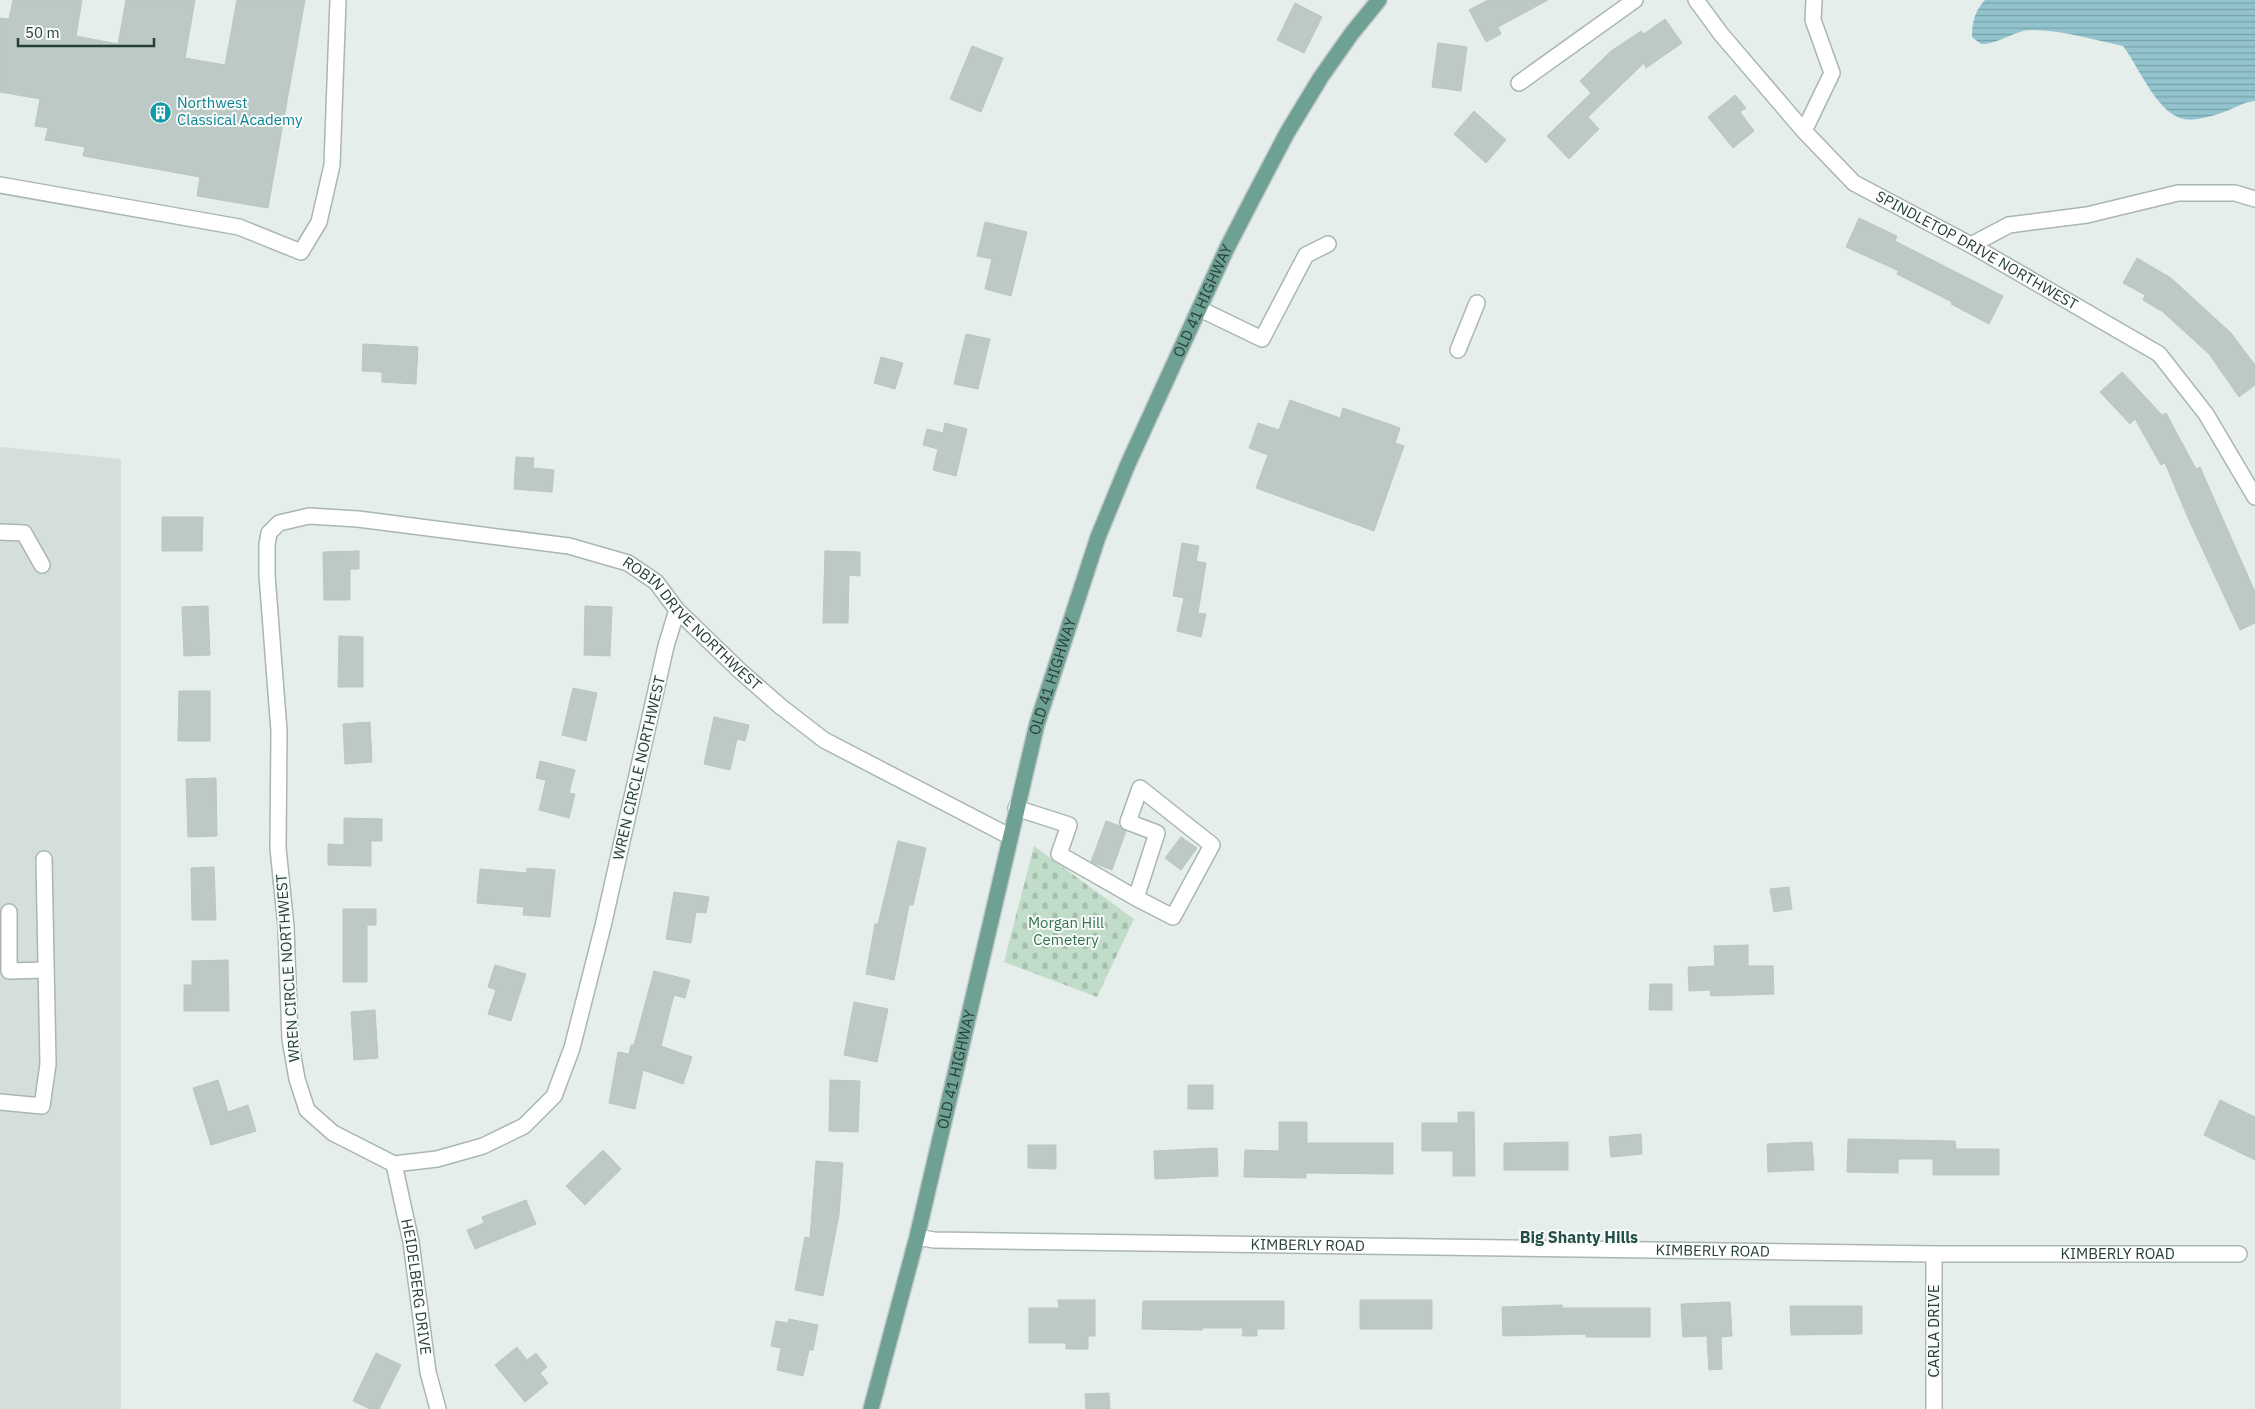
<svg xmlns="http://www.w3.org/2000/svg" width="2255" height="1409" viewBox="0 0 2255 1409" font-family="'IBM Plex Sans',sans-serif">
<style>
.built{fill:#d4deda}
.cemetery{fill:url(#cemetery-stones)}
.water{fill:url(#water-rules)}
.building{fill:#bcc9c4;stroke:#b9c7c2}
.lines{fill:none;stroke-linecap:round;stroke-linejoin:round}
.minor-casing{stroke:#a9b6b2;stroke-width:18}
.major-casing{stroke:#c2c9c8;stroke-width:18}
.minor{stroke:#fff;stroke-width:15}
.major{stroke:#6ea094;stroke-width:15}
.labels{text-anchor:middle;stroke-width:4;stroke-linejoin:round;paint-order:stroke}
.culture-label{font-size:15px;fill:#0d838f;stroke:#f7faf9;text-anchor:start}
.street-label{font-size:15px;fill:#263f39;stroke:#f7faf9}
.park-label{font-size:15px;fill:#33734d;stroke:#f7faf9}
.neighbourhood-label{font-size:16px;font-weight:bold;fill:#235046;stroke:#f7faf9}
</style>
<defs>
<pattern id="cemetery-stones" width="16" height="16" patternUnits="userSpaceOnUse" patternTransform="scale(1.25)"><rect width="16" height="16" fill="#c1ddc9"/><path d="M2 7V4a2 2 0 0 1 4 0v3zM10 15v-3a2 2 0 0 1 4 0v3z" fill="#a6bfad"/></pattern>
<pattern id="water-rules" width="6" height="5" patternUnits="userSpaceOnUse" patternTransform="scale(1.25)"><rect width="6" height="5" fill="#93c4ce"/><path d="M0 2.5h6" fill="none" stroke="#78a1a8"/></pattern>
</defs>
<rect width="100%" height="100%" fill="#e6eeeb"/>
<!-- built -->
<polygon class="built" points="0,447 121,459 121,1409 0,1409"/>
<!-- cemetery -->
<polygon class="cemetery" points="1034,846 1134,919 1097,997 1004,962"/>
<!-- water -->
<path class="water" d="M1985,0H2255V101C2242,102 2231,111 2218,114C2209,117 2193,121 2184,119C2157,114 2139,67 2123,46C2094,40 2062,30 2033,30C2013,30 2001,44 1981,44L1972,37C1972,21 1975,11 1985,0Z"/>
<!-- building -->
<g class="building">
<polygon points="13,0 82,0 76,36 118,44 126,0 195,0 185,58 225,65 237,0 305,0 268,208 197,196 200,177 83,156 85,147 45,140 48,128 35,126 40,99 0,92 0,18 9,19"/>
<polygon points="1488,0 1548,0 1498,27 1501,34 1486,42 1469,10"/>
<polygon points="1295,3 1322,17 1304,53 1277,40"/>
<polygon points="1665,19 1682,43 1646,68 1644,63 1588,117 1599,129 1569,159 1547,136 1591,93 1580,81 1611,51 1641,31 1644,34"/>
<polygon points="1438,43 1467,47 1461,91 1432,87"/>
<polygon points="972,46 1003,58 981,112 950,99"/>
<polygon points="1735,95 1746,108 1740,112 1754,131 1733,148 1708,117"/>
<polygon points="1474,111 1506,140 1486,163 1454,134"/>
<polygon points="1859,218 1897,236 1895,241 2003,296 1989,324 1951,304 1952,302 1897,274 1899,271 1846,247"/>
<polygon points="985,222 1027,232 1011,296 985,289 992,259 977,256"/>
<polygon points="2137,258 2171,278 2231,333 2255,365 2255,385 2239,397 2209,354 2163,312 2143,300 2145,295 2123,283"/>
<polygon points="966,334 990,339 978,389 954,384"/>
<polygon points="363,344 418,347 416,384 382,382 382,372 362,371"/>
<polygon points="881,357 903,363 895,389 874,383"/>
<polygon points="2122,372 2162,415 2166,413 2196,469 2200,467 2255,592 2255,623 2240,630 2188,518 2165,463 2161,465 2135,419 2130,424 2100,392"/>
<polygon points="1290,400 1340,418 1343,408 1400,428 1395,443 1404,446 1374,531 1256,488 1268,455 1249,448 1258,423 1279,430"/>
<polygon points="945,423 967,429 956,476 933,470 938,449 923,445 927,429 943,433"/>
<polygon points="516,457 534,458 533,468 554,470 552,492 514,489"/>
<polygon points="162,517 203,517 202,551 162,551"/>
<polygon points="1182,543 1199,546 1196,561 1206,563 1198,613 1206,614 1201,637 1177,631 1184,598 1173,596"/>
<polygon points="359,551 359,569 350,569 350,600 324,600 323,552"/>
<polygon points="825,551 860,552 860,576 849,575 848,623 823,623"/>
<polygon points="208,606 210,655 184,656 182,607"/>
<polygon points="585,606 612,607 610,656 584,655"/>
<polygon points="339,636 363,637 363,687 338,687"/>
<polygon points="573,688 597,693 586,741 562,735"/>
<polygon points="179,691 210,691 210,741 178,741"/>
<polygon points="714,717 749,725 745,741 737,739 730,770 704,764"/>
<polygon points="370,722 372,762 345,764 343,724"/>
<polygon points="540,761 575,770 569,793 575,794 569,818 539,810 546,780 536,778"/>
<polygon points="216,778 217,836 188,837 186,779"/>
<polygon points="344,818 382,819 382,841 371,841 371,866 328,865 328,844 344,845"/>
<polygon points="1106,821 1120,826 1126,831 1112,870 1091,862"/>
<polygon points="1181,837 1197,848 1181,870 1165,858"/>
<polygon points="898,841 926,848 913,905 909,905 894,980 866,974 875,924 878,924"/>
<polygon points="214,867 216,920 192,920 191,868"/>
<polygon points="527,868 555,870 550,917 523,915 524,907 477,903 480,869 527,873"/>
<polygon points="1789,887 1792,909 1774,912 1770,889"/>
<polygon points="674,892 709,897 706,913 696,912 691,943 666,939"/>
<polygon points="343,909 376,909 376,925 367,925 367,982 343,982"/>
<polygon points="1748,945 1748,966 1773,966 1774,994 1711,996 1710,990 1689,991 1688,967 1715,966 1714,946"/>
<polygon points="228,960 229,1011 184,1011 184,985 192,985 192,961"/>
<polygon points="495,965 526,974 511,1021 488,1014 496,990 488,987"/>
<polygon points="654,971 690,980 685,998 674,995 661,1046 692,1057 683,1084 643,1070 635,1109 609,1103 618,1052 629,1054 631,1045 634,1045"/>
<polygon points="1650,984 1672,984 1672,1010 1649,1010"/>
<polygon points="854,1002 888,1009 877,1062 844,1055"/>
<polygon points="375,1010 378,1058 354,1060 351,1012"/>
<polygon points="218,1080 228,1112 248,1105 256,1131 211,1145 193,1088"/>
<polygon points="830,1080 860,1081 858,1132 829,1131"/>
<rect x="1188" y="1085" width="25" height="24"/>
<polygon points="2220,1100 2255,1117 2255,1160 2204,1135"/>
<polygon points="1458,1112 1474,1112 1475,1176 1453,1176 1453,1151 1422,1151 1422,1123 1458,1123"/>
<polygon points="1279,1122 1307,1122 1307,1143 1393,1143 1393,1174 1306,1173 1306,1178 1244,1177 1245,1150 1279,1151"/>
<polygon points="1641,1134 1642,1154 1611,1157 1609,1137"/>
<polygon points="1848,1139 1955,1141 1956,1149 1999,1149 1999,1175 1933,1175 1933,1159 1898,1159 1898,1173 1847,1172"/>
<polygon points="1568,1142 1568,1170 1504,1170 1504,1143"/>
<polygon points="1812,1142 1814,1170 1768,1172 1767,1144"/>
<polygon points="1028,1145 1056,1145 1056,1169 1028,1168"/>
<polygon points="1217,1148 1218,1176 1155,1179 1154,1151"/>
<polygon points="603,1150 621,1169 585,1205 566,1186"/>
<polygon points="816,1161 843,1163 839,1215 823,1296 795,1290 805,1237 810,1238"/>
<polygon points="526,1200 536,1224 475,1249 467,1230 484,1223 482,1217"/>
<polygon points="1058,1300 1095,1300 1095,1336 1088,1336 1088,1349 1066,1349 1066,1343 1029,1343 1029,1308 1059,1308"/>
<rect x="1360" y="1300" width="72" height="29"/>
<polygon points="1143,1301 1284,1301 1284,1329 1257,1329 1257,1336 1242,1336 1243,1328 1202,1328 1202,1330 1142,1329"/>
<polygon points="1730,1302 1732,1336 1721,1337 1722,1369 1709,1370 1707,1336 1683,1337 1681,1304"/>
<polygon points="1562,1305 1562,1308 1650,1308 1650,1337 1586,1337 1586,1334 1503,1336 1502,1307"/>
<polygon points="1790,1306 1862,1306 1862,1334 1791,1335"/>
<polygon points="789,1319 818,1325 813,1350 809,1350 803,1376 777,1370 781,1348 771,1346 776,1321 788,1323"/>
<polygon points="517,1347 527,1360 536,1353 547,1367 540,1373 548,1383 525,1402 495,1365"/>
<polygon points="376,1353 401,1365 379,1409 370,1409 353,1401"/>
<polygon points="1109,1393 1110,1409 1086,1409 1085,1394"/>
</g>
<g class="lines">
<defs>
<g id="minor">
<path id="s1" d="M1696,0L1721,34L1804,131L1854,183L1971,245L2159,354L2206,414L2255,497"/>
<polyline points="1519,83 1635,0"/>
<polyline points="1804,131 1832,73 1813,20 1814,0"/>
<polyline points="0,185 239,227 301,252 319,222 332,165 338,0"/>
<polyline points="1971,245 2009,225 2087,215 2178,193 2235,193 2255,199"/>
<polyline points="1200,309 1262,339 1306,255 1328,244"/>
<polyline points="1458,350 1477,303"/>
<polyline points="0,532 24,533 42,565"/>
<path id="s2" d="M677,610L666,646L603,926L572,1048L554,1096L524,1126L483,1146L437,1159L394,1164L333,1133L307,1110L297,1079L290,1039L286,927L278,848L279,731L267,575V545L269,533L279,523L309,516L358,519L569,546L628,563L656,582L677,610L738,669L780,706L824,740L1009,836"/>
<polyline points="1016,808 1069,825 1059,854 1136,898 1157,833 1128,822 1140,788 1212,845 1173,917 1136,898"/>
<polyline points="9,912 9,971 46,970"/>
<polyline points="0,1102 42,1106 48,1064 44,859"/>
<path id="s3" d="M394,1164L411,1242L428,1372L438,1409"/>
<path id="s4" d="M917,1237L934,1240L1934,1254H2239"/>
<polyline points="1934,1254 1934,1409"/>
</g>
<g id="major">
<path id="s5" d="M871,1409L917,1237L1037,724L1098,537L1128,464L1227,248L1255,194L1287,133L1321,77L1352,33L1379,0"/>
</g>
</defs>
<!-- minor casing -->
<use href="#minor" class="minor-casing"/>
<!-- major casing -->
<use href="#major" class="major-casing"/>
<!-- minor -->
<use href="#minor" class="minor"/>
<!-- major -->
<use href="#major" class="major"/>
</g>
<!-- icons -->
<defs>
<symbol id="building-disc" viewBox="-11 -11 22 22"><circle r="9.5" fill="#0f9aa8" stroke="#f7faf9"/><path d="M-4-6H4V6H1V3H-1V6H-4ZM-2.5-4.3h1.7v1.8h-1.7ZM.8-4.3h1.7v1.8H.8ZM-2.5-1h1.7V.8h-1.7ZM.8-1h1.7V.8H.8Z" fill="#fff"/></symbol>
</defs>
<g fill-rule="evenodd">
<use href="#building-disc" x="148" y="100" width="25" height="25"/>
</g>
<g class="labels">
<!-- culture labels -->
<g class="culture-label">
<text x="177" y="108">Northwest<tspan x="177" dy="17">Classical Academy</tspan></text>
</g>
<!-- street labels -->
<g class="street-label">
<text dy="5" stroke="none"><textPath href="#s1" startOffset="382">SPINDLETOP DRIVE NORTHWEST</textPath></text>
<text dy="5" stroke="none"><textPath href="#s5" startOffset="1160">OLD 41 HIGHWAY</textPath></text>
<text dy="5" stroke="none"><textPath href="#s2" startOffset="1821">ROBIN DRIVE NORTHWEST</textPath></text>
<text dy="5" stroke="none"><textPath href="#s5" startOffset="755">OLD 41 HIGHWAY</textPath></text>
<text transform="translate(639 768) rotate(-77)" y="5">WREN CIRCLE NORTHWEST</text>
<text transform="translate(288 968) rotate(-94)" y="5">WREN CIRCLE NORTHWEST</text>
<text dy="5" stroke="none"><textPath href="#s5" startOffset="350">OLD 41 HIGHWAY</textPath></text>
<text dy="5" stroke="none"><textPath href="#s4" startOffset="391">KIMBERLY ROAD</textPath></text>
<text dy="5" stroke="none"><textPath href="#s4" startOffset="796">KIMBERLY ROAD</textPath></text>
<text dy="5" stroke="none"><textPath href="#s4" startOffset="1201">KIMBERLY ROAD</textPath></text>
<text dy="5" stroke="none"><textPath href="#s3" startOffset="125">HEIDELBERG DRIVE</textPath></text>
<text transform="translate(1934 1331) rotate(-90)" y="5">CARLA DRIVE</text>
</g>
<!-- park labels -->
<g class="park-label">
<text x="1066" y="928">Morgan Hill<tspan x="1066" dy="17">Cemetery</tspan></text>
</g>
<!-- neighbourhood labels -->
<g class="neighbourhood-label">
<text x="1579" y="1243">Big Shanty Hills</text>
</g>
</g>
<!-- scale -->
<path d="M18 38v8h136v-8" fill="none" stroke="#263f39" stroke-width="2.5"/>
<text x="25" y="38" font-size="15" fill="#263f39" stroke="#f7faf9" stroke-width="4" paint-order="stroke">50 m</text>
</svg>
